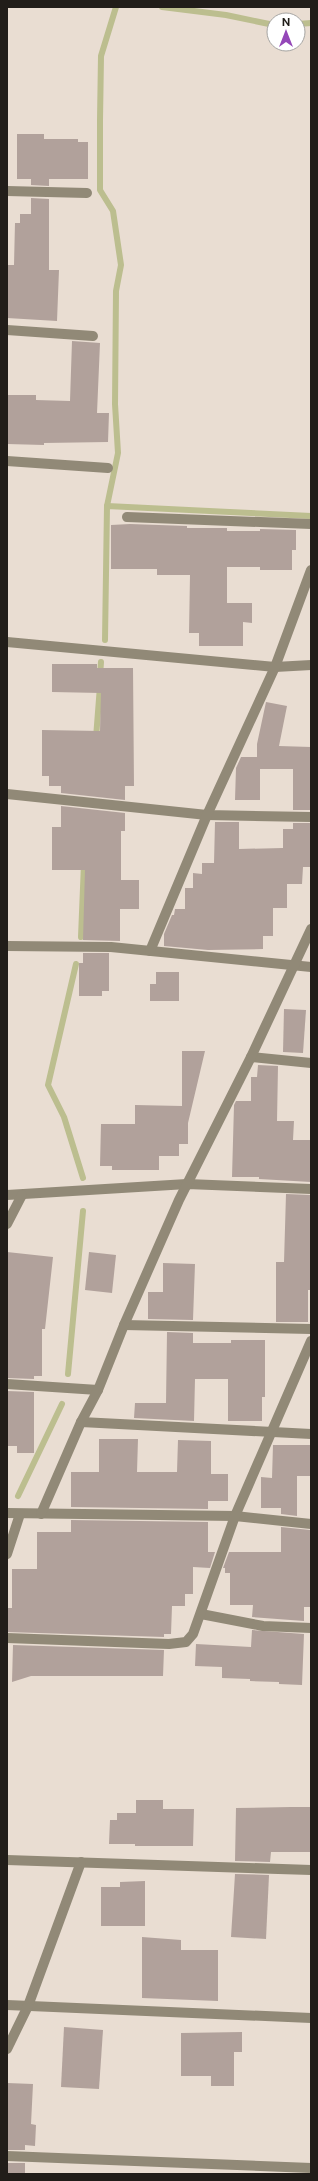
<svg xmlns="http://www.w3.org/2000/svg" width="318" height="2181" viewBox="0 0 318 2181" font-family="'Public Sans',sans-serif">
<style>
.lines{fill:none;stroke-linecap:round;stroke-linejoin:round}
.stream{stroke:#bcbe8f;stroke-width:6}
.building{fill:#b1a19b}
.street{stroke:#918977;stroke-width:10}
</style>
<rect width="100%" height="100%" fill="#e9ddd2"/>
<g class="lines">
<!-- stream -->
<g class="stream">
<polyline points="162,7 226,15 274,25"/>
<polyline points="298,24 311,23"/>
<polyline points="107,506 118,453 115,404 116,291 121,265 113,211 100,190 100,120 101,56 116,7"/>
<polyline points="105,640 107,506 311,516"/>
<polyline points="100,676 101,662"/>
<polyline points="96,738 100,686"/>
<polyline points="81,937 84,863"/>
<polyline points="76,964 48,1085 64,1117 83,1178"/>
<polyline points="68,1374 83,1211"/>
<polyline points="18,1496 62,1404"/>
</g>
</g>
<!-- building -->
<g class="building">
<polygon points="17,134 44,134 44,139 78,139 78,142 88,142 88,179 49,179 49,186 31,185 31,179 17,179"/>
<polygon points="31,198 49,199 49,270 59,270 57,321 7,318 7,265 14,265 15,223 20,223 20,214 31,214"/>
<polygon points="72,341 100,343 97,413 109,413 108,442 44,443 44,445 7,444 7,395 36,395 36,400 70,401"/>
<polygon points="130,524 187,526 187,528 227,528 227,531 260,531 260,529 296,530 296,550 292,550 292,570 260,570 260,567 227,567 227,603 252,603 252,623 243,622 243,646 199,646 199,633 189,633 190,575 157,575 157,569 111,569 111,525"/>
<polygon points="52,664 97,664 97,668 133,668 134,786 125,786 125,800 61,793 61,786 49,786 49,776 42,776 42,730 100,731 101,693 52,692"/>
<polygon points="266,702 287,706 279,746 311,747 311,810 293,810 293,769 260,769 260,800 235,800 236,768 241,757 257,757 257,744"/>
<polygon points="61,806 125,813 125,831 121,831 121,880 139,880 139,909 120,909 120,941 83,940 85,870 52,870 52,827 61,827"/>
<polygon points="215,822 239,822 239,849 283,848 283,829 293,829 293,823 311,823 311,867 303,867 302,884 287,884 287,908 273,908 273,936 263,936 263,949 208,950 164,946 164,934 172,915 174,915 175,909 185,909 185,888 193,888 193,873 202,874 202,863 214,863"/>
<polygon points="83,953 109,953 109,991 102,991 102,996 79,996 79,963 83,963"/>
<polygon points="156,972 179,972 179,1001 150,1001 150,984 156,984"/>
<polygon points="284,1009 306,1010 303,1053 283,1052"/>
<polygon points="182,1051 205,1051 188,1123 188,1144 179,1144 179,1156 159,1156 159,1170 112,1170 112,1166 100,1166 101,1124 135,1124 135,1105 182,1106"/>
<polygon points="258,1065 278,1066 277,1121 294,1121 293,1140 311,1140 311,1182 259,1179 259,1177 232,1177 234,1105 236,1101 251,1101 251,1077 257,1077"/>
<polygon points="286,1194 311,1195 311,1290 308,1290 308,1322 276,1322 276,1262 284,1262"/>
<polygon points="7,1252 53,1257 45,1329 42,1329 42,1376 34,1376 34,1379 7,1378"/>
<polygon points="89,1252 116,1255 112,1293 85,1290"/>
<polygon points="163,1263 195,1264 193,1320 148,1319 148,1292 163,1292"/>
<polygon points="167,1332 193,1333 193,1343 231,1343 231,1340 265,1340 265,1397 262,1397 262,1421 228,1421 228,1379 195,1379 194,1421 134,1418 135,1403 166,1403"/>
<polygon points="7,1391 34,1392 34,1453 17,1453 17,1446 7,1446"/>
<polygon points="99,1439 138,1439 137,1472 177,1472 178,1440 211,1441 211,1474 228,1474 228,1501 208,1501 208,1509 71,1507 71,1472 99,1472"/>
<polygon points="273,1445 311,1445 311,1476 297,1476 297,1516 281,1514 281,1508 261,1508 261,1477 272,1478"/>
<polygon points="71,1520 208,1522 208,1552 215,1552 210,1568 193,1567 193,1594 185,1594 185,1606 172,1606 171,1634 164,1634 164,1637 7,1632 7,1608 12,1608 12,1569 37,1569 37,1532 71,1532"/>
<polygon points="281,1527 310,1530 311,1607 304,1607 304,1621 252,1617 253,1605 230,1605 230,1573 225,1573 225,1568 223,1568 229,1552 281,1552"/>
<polygon points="252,1630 304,1634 302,1685 279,1684 279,1682 250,1681 250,1679 222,1678 222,1667 195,1666 196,1644 251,1647"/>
<polygon points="13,1645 164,1650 163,1676 31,1676 12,1682"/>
<polygon points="136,1800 163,1800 163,1809 194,1809 193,1846 135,1846 135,1844 109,1844 110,1820 117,1820 117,1813 136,1813"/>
<polygon points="291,1807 311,1807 311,1852 271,1852 270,1862 235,1861 236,1808"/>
<polygon points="235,1874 269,1875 266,1939 231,1937"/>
<polygon points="145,1881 145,1926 101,1926 101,1887 120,1887 120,1882"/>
<polygon points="142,1937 181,1940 181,1950 218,1950 218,2001 142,1998"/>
<polygon points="64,2027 103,2030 99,2089 61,2087"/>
<polygon points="242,2032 242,2052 234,2052 234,2086 211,2086 211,2076 181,2076 181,2033"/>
<polygon points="7,2083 33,2084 31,2124 36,2125 35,2146 25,2145 25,2150 7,2150"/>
<rect x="7" y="2163" width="18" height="11"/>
</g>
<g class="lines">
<!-- street -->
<g class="street">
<polyline points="7,191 87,193"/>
<polyline points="7,330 93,336"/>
<polyline points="7,461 108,468"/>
<polyline points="127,517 311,524"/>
<polyline points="7,642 275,667 311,665"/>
<polyline points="7,794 207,815 311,817"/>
<polyline points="7,946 111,947 311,967"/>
<polyline points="150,951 207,815 275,667 311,570"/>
<polyline points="251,1057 311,1063"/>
<polyline points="7,1195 187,1184 311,1189"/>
<polyline points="7,1224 22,1195"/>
<polyline points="124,1325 311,1329"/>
<polyline points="7,1384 98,1390"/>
<polyline points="81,1422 311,1434"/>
<polyline points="7,1513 235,1516 311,1524"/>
<polyline points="41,1514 81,1422 98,1390 124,1325 179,1200 251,1057 311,929"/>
<polyline points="7,1554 20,1514"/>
<polyline points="201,1614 263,1626 311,1628"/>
<polyline points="7,1638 169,1644 186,1642 193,1634 235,1516 311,1341"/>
<polyline points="7,1860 311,1870"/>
<polyline points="7,2005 311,2018"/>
<polyline points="7,2049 28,2006 81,1862"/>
<polyline points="7,2156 311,2168"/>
</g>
</g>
<!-- border -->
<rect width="318" height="2181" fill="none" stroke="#211d19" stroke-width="16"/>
<!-- north arrow -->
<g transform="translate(286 32)"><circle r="19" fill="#ffffff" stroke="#a6a5a3"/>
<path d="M0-3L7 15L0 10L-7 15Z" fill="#9447b8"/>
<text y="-6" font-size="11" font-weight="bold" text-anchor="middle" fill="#211d19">N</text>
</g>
</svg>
